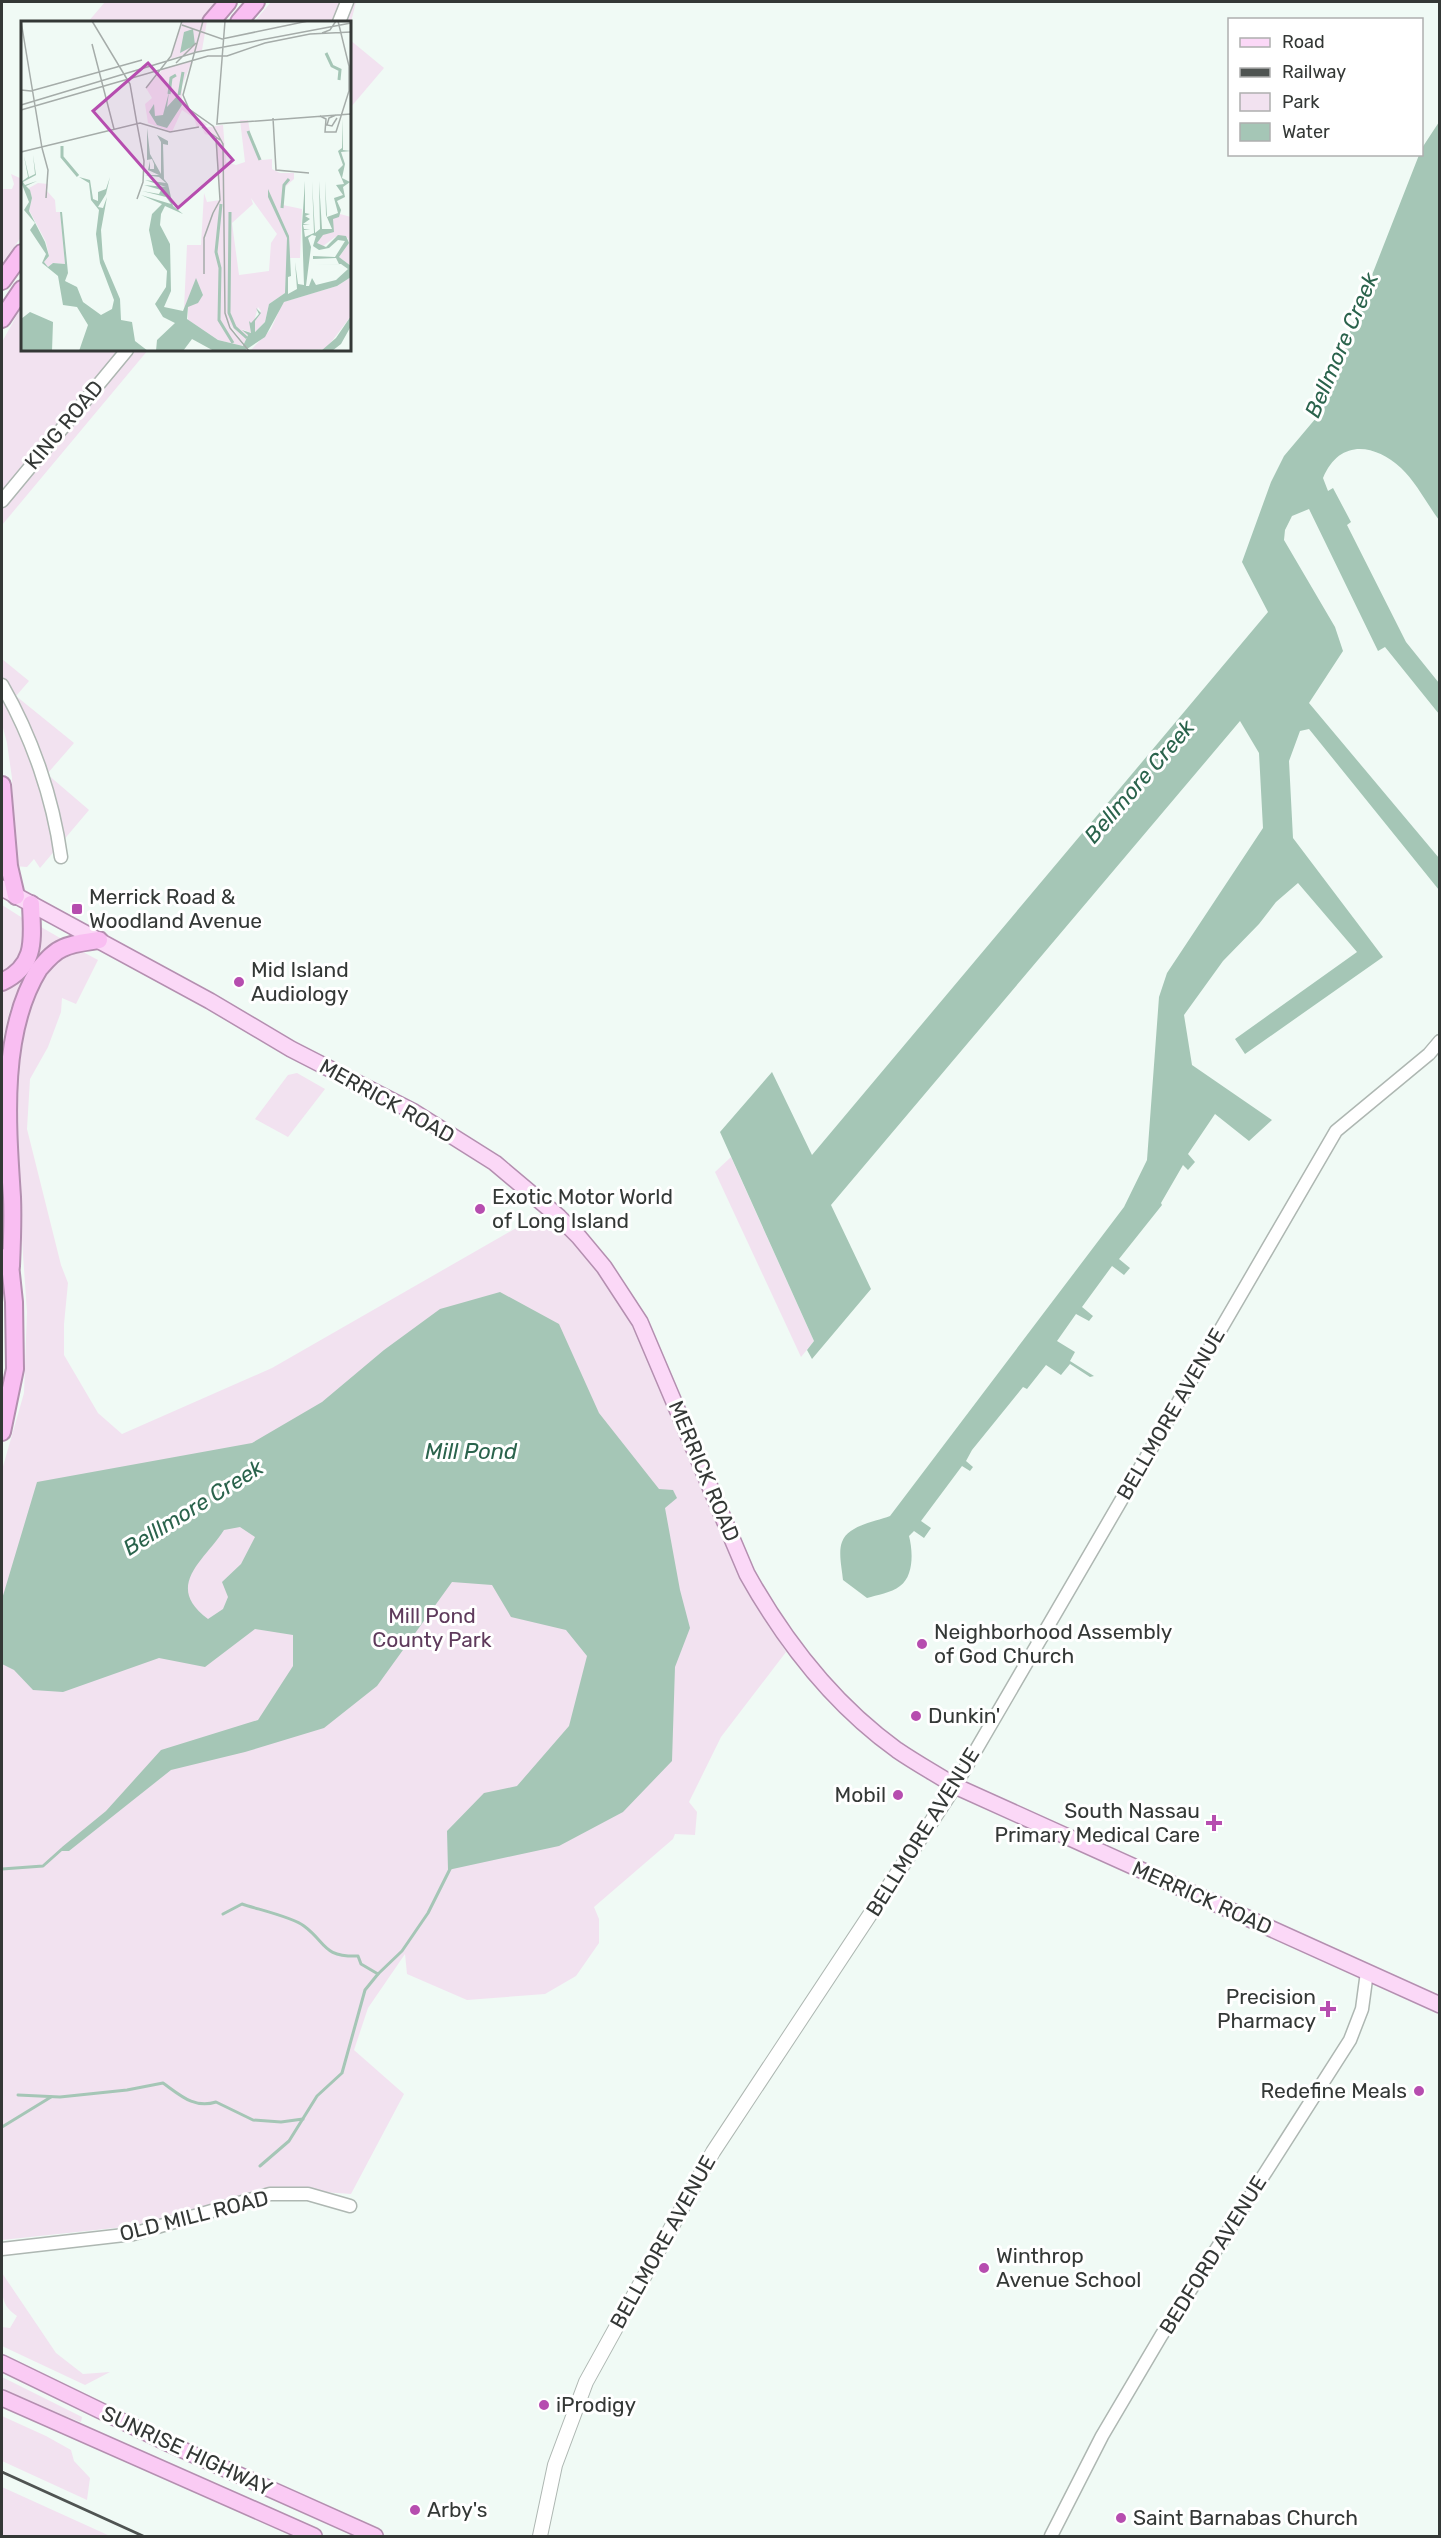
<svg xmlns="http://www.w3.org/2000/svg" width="1441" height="2538" viewBox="0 0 1441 2538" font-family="Rubik,sans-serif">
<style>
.green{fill:#f2e2f0}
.water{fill:#a5c6b6;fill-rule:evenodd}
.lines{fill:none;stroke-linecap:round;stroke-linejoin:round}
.stream{stroke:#a5c6b6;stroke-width:3}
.tertiary-casing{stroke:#aeb7b2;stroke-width:15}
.secondary-casing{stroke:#aeb7b2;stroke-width:16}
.primary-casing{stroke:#b48fb0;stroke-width:18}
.trunk-casing{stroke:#b48fb0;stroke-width:18}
.motorway-casing{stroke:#b48fb0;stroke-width:20}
.tertiary{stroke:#fff;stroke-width:12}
.secondary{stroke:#fff;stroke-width:14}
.primary{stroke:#fbd8f7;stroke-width:15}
.trunk{stroke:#facbf4;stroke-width:15}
.motorway{stroke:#f9bef2;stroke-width:16}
.rail{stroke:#4f5452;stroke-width:3}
.poi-dot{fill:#b64daf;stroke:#fff;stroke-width:2}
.labels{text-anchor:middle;stroke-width:6;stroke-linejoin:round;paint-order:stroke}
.street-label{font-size:21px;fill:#343836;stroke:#fff}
.poi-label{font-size:21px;fill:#343836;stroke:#fff;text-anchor:start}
.park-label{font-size:21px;fill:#5f3b5c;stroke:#fff}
.water-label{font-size:22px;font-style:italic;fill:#2a634c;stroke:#fff}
.inset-river{fill:none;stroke:#a5c6b6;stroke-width:3}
.inset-road{fill:none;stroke:#a5aca9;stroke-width:1.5}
.view{fill:#b64daf;fill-opacity:0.15;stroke:#b64daf;stroke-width:3}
.inset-edge{fill:none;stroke:#343836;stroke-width:3}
</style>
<rect width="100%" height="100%" fill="#f0faf5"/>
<!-- green -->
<g class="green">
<polygon points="105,2 217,2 200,22 88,22"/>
<polygon points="271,2 356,2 350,26 350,22 254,22"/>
<polygon points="350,40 384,68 350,108"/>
<polygon points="11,174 22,179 22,236 2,263 3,201 2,189 12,189 14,184"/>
<polygon points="22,306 22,350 148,350 2,525 2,342"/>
<polygon points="2,659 29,681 16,696 74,743 47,774 89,810 40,868 34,859 27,867 14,866 12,778 7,743 2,724"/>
<polygon points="2,905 21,917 28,927 23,957 2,977"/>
<polygon points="41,927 67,942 22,986 10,1009 2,1043 2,988"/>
<path d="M72,951L83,952L98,960L76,1004L62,998L61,1012L48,1047L30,1079L27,1129L61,1265L68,1283L64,1324V1355L98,1413L122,1434L272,1368L544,1212C555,1222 568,1232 577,1243C655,1337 685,1457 736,1565C751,1595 768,1624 786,1652L721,1737L689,1802L697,1812L695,1835L675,1834L673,1839L594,1907L599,1919V1943L576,1976L545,1994L467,2000L407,1974L405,1954L368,2008L354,2050L404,2094L351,2194L268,2188L133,2226L2,2240V1470L24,1393L27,1312L21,1226L9,1133L12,1029L47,966Z"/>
<polygon points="297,1073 325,1089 288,1137 255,1119 288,1075"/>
<polygon points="731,1157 814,1341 801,1357 715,1172"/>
<path d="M2,2273L56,2353L83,2374L110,2372L85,2385L2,2346V2327L10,2328L17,2316C0,2305 2,2293 2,2273Z"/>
<polygon points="2,2377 82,2417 81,2422 40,2407 2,2390"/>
<polygon points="2,2416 46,2436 71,2450 74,2461 90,2478 87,2500 2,2461"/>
<polygon points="2,2487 110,2536 2,2536"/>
</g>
<!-- water -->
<g class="water">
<path d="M1439,122V520C1427,504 1416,482 1401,468C1374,443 1339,439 1323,478L1328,491L1333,488L1351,522L1347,525L1406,642L1439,683V714L1385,647L1378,651L1309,509L1292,516L1285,530L1284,540L1335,627L1343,651L1309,703L1439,858V890L1309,729L1300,731L1289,761L1293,838L1383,957L1245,1054L1235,1039L1357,952L1298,883L1276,902L1259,924L1223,961L1184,1015L1192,1065L1272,1120L1249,1141L1215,1114L1188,1154L1195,1162L1188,1170L1183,1165L1161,1203L1162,1205L1119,1259L1130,1268L1124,1275L1112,1266L1082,1307L1093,1316L1089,1321L1076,1314L1057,1341L1075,1352L1070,1361L1094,1376L1090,1377L1070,1364L1061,1375L1046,1365L1027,1389L1023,1387L972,1450L966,1461L973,1467L970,1471L962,1466L921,1521L931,1528L924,1538L914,1531L909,1536C913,1551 914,1576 900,1586C891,1593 877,1595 867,1598L843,1580C842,1569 838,1552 842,1542C848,1525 875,1522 890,1516L1124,1207L1147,1160L1159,997L1167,973L1263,828L1259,753L1240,721L831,1205L871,1289L812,1359L807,1350L814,1341L720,1132L772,1072L812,1155L1268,612L1242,562L1271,482L1284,456L1316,418L1419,155L1422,154V148Z"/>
<path d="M500,1292L559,1324L599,1413L659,1489L673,1490L677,1498L665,1508L680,1590L690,1628L675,1667L672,1761L623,1812L559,1846L448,1870L447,1831L484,1793L517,1786L569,1726L587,1656L566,1630L511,1617L492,1585L452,1582L377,1686L324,1728L245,1752L171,1770L69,1851H60L62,1847L106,1811L161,1750L258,1720L293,1666V1635L255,1629L205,1667L159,1658L63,1692L33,1690L14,1670L2,1664V1599L37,1482L252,1443L322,1402L384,1350L440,1309ZM240,1527L255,1537L241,1564L222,1582L228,1597L223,1609L208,1619C163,1586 205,1560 224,1530Z"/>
</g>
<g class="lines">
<!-- stream -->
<g class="stream">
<polyline points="2,1869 43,1866 62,1849"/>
<path d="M223,1914L242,1904C256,1909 293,1917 304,1926C327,1943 322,1957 358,1956L361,1964L378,1974L402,1951L428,1913L450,1869"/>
<path d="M18,2095L60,2097L127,2090L163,2083C180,2095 194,2109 216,2102L253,2120L281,2122L303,2119"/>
<polyline points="2,2127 51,2097"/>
<polyline points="260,2166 289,2141 317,2096 342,2073 365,1990 378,1974"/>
</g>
<defs>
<g id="tertiary">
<polyline points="339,22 347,2"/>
<polyline points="2,501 127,350"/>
<path d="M2,685C32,737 53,798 61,857"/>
<polyline points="955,1786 1336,1131 1429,1054 1440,1041"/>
<polyline points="2,2249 133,2234 270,2194 308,2194 350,2206"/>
<polyline points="1051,2536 1102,2436 1161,2336 1350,2040 1362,2009 1367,1972"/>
</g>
<polyline id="secondary" points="540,2536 555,2465 586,2382 713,2152 955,1786"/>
<path id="primary" d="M2,888L210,1001L291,1049L414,1112L495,1163L559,1217L579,1237L604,1267L640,1322L747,1574C785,1642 833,1704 897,1750C916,1763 936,1774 955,1786L1440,2005"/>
<g id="trunk">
<polyline points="2,2363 165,2442 375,2536"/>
<polyline points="2,2398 314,2536"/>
</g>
<g id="motorway">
<polyline points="211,22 228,2"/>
<polyline points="239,22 256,2"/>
<polyline points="2,281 22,253"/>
<polyline points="2,319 22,289"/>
<polyline points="2,785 9,866 16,896"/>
<path d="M2,982C38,965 32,937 31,904"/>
<path d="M11,1266C12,1243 13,1220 12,1197C7,1122 0,1032 39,969C46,961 53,952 63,948C73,943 87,942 99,940"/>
<polyline points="2,1432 15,1369 14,1302 9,1255"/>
</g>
</defs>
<!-- tertiary casing -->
<use href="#tertiary" class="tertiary-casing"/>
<!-- secondary casing -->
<use href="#secondary" class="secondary-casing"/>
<!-- primary casing -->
<use href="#primary" class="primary-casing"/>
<!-- trunk casing -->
<use href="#trunk" class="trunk-casing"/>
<!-- motorway casing -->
<use href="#motorway" class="motorway-casing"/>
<!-- tertiary -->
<use href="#tertiary" class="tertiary"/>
<!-- secondary -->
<use href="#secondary" class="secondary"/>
<!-- primary -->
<use href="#primary" class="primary"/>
<!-- trunk -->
<use href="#trunk" class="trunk"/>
<!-- motorway -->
<use href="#motorway" class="motorway"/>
<!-- rail -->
<polyline class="rail" points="2,2472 143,2536"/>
</g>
<!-- markers -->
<g class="poi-dot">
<rect x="71" y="903" width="12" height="12" rx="3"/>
<circle cx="239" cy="982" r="6"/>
<circle cx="480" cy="1209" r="6"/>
<circle cx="922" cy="1644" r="6"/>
<circle cx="916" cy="1716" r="6"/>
<circle cx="898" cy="1795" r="6"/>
<path d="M1211 1814h6v6h6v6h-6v6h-6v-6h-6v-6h6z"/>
<path d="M1325 2000h6v6h6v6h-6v6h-6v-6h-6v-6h6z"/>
<circle cx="1419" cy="2091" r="6"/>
<circle cx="984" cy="2268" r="6"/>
<circle cx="544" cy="2405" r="6"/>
<circle cx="415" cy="2510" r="6"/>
<circle cx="1121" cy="2518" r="6"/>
</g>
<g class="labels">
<!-- street labels -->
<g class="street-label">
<text transform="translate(64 425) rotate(-50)" y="7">KING ROAD</text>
<text transform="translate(387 1101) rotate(29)" y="7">MERRICK ROAD</text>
<text transform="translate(1171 1414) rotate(-60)" y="7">BELLMORE AVENUE</text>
<text transform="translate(704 1471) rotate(67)" y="7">MERRICK ROAD</text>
<text transform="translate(923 1832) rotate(-58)" y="7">BELLMORE AVENUE</text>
<text transform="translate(1202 1898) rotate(24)" y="7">MERRICK ROAD</text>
<text transform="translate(194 2216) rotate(-14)" y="7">OLD MILL ROAD</text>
<text transform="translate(663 2242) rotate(-61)" y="7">BELLMORE AVENUE</text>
<text transform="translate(1213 2255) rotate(-58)" y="7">BEDFORD AVENUE</text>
<text transform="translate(187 2451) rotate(25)" y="7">SUNRISE HIGHWAY</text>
</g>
<!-- poi labels -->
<g class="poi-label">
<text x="89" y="904">Merrick Road &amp;<tspan x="89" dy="24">Woodland Avenue</tspan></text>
<text x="251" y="977">Mid Island<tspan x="251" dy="24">Audiology</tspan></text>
<text x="492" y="1204">Exotic Motor World<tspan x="492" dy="24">of Long Island</tspan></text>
<text x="934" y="1639">Neighborhood Assembly<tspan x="934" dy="24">of God Church</tspan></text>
<text x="928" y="1723">Dunkin'</text>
<text x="886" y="1802" text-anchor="end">Mobil</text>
<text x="1200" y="1818" text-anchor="end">South Nassau<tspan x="1200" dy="24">Primary Medical Care</tspan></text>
<text x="1316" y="2004" text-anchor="end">Precision<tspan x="1316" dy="24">Pharmacy</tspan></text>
<text x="1407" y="2098" text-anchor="end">Redefine Meals</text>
<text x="996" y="2263">Winthrop<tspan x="996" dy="24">Avenue School</tspan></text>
<text x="556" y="2412">iProdigy</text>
<text x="427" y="2517">Arby's</text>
<text x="1133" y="2525">Saint Barnabas Church</text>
</g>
<!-- park labels -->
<g class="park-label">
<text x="432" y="1623">Mill Pond<tspan x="432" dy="24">County Park</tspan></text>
</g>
<!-- water labels -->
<g class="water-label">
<text transform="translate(1341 345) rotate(-67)" y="8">Bellmore Creek</text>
<text transform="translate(1139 781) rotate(-49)" y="8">Bellmore Creek</text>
<text x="471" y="1459">Mill Pond</text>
<text transform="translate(193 1507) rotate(-32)" y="8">Belllmore Creek</text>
</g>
</g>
<!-- overview -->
<g transform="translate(21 21)">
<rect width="330" height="330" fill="#f0faf5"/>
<path d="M161,0H186L181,29L149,38ZM171,40L161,65V78L167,90L187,104L176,106L173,97L161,89L151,111L127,102L124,83L131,77L125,67L143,47ZM219,99H227L230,117L241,139L251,138V148L259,152H273V158L263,167L262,184L281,188L279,237H269L267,227L264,272L248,283L244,301L234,311V300L240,290L237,286L230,312L221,308L227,314L223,323L203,295L222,325L197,319L167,299V285L182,274L175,258L163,288L166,224H180L183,172L186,181L199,179L194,116L184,113L181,107L202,104L205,141L215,144L224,141ZM230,177L256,213L250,222L248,250L218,254L211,202L232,183ZM17,162L27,163L26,170L34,179L35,191H39L44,243L32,242L27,246L23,241L28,235L25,221L8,189L11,177L8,167ZM319,193L330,196V245L318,236L328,222L327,217L314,216L301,226L295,222L300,212L313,211L309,198ZM330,256V295L305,328L229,330L250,308L262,281L316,265Z" fill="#f2e2f0" fill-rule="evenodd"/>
<path d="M172,8L174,24L159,32L163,11ZM148,71L146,86L157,74L161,84L146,107L136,104L128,91L133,83L134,95L142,94ZM322,97V129L330,130L320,131L324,143L321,157L329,161L322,166L324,176L316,180L320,189L318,196L312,198L313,211L302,214L296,222L305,226L317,214L325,215L328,222L318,236L330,245V256L316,265L263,281L244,316L223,330H193L171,318L162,330H135L136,319L154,302L142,296L134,283L145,266L146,250L133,233L128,209L131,193L141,183L120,174L150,183L145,176L121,170L138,173L140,169L123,164L145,166L124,159L145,162L138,156L124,154H138L127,149L129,140V148H133V143L131,138L126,139V107L129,133L140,153V121L136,114L147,120V124L142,123L143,158L147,163L152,185L162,193L144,185L140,193L139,204L149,223L150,270L143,286L162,290L175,257L182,274L177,282L167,286L166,298L197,319L222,325L227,314L221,309L230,312L228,300L230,302L238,293L235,287L240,292L234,300V311L244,301L248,283L264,272L266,217L247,176V168L268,215L270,255L267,256V273L276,268L274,241L277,263L283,264L281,204L284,160V192L289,193L284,195L289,198L282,203L289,204H282L283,208H289L283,209L284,216L293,212L291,160L294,212L299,208L298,160L301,208H311L305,194L304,160L306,196L317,192L313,177L322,174L315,164L323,163L317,149L322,144L317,130L321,127ZM291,214L295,215L292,225L298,229L308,227L317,219L324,220L314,236L292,235V238L315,237L318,243L292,244L320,243L327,248L315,259L295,264L291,257L288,265H285L290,226L287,217ZM12,134L15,154L2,161L4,164L16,160L5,165L9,169L11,177L8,190L24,221L28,235L23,241L27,246L32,242L44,243L39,191H41L47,252L44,260L56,266L62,281L80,294L91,288L93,279L79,242L75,213L78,189L70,179L68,162L58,156L69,159L72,178L77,180V171L85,168L89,156L85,173L77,186L82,187L86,176L80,209L82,238L99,278L100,299L111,301L114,320L127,330H58L67,304L56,286L42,284L37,255L21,242L25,233L9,209L14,202L3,189L8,181L0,161L7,156L3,135L8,156L14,153ZM9,291L32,301L31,330H0V298ZM330,295V305L320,323L311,330H300L315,317Z" fill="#a5c6b6" fill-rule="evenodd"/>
<path class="inset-river" d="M305,32L311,45L319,49L318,59M148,73L150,57L155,54M158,74L162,51M227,110L239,139M41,125V136L57,155M200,183L195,231L199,247L198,299L212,322M261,187L263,164L268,158M209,191L208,292L214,306L226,317"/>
<path class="inset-road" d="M0,0L21,127M71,0L109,63L116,103M182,0L162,74L168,88L192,105L202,123L204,292L209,307L228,330M161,4L201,18L287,0M301,12L309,9L315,0M71,23L93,108M155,42L175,22M125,67L150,35L161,0M0,69L10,70L121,39M0,84L176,31L330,2M0,89L187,35H206L244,22L289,13L330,11M315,94L308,97L306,104L311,105L316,97M299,95L305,98L304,111H315L328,70V45L317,0M252,97L255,149L288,152M196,102L204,0M195,103L330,93M181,106L199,119M21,127L27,149L25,177M0,131L119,102L149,111L178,106M116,178L122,161L123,140L116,103M192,192L199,179L195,117M183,253V217L192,192"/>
<path class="view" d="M127,42L212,139L157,187L72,90Z"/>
<rect width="330" height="330" class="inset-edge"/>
</g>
<!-- border -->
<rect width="1441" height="2538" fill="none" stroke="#343836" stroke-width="6"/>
<!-- legend -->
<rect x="1228" y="18" width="195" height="138" fill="#ffffff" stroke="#aeafaf" stroke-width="1.5"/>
<rect x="1240" y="38" width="30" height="9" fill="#fbd8f7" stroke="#aeafaf" stroke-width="1.5"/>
<text x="1282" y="48" font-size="18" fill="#343836">Road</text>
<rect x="1240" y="68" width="30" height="9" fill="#4f5452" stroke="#aeafaf" stroke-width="1.5"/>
<text x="1282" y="78" font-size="18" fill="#343836">Railway</text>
<rect x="1240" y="93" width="30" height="18" fill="#f2e2f0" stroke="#aeafaf" stroke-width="1.5"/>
<text x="1282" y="108" font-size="18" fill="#343836">Park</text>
<rect x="1240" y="123" width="30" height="18" fill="#a5c6b6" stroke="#aeafaf" stroke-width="1.5"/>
<text x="1282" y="138" font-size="18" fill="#343836">Water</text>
</svg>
